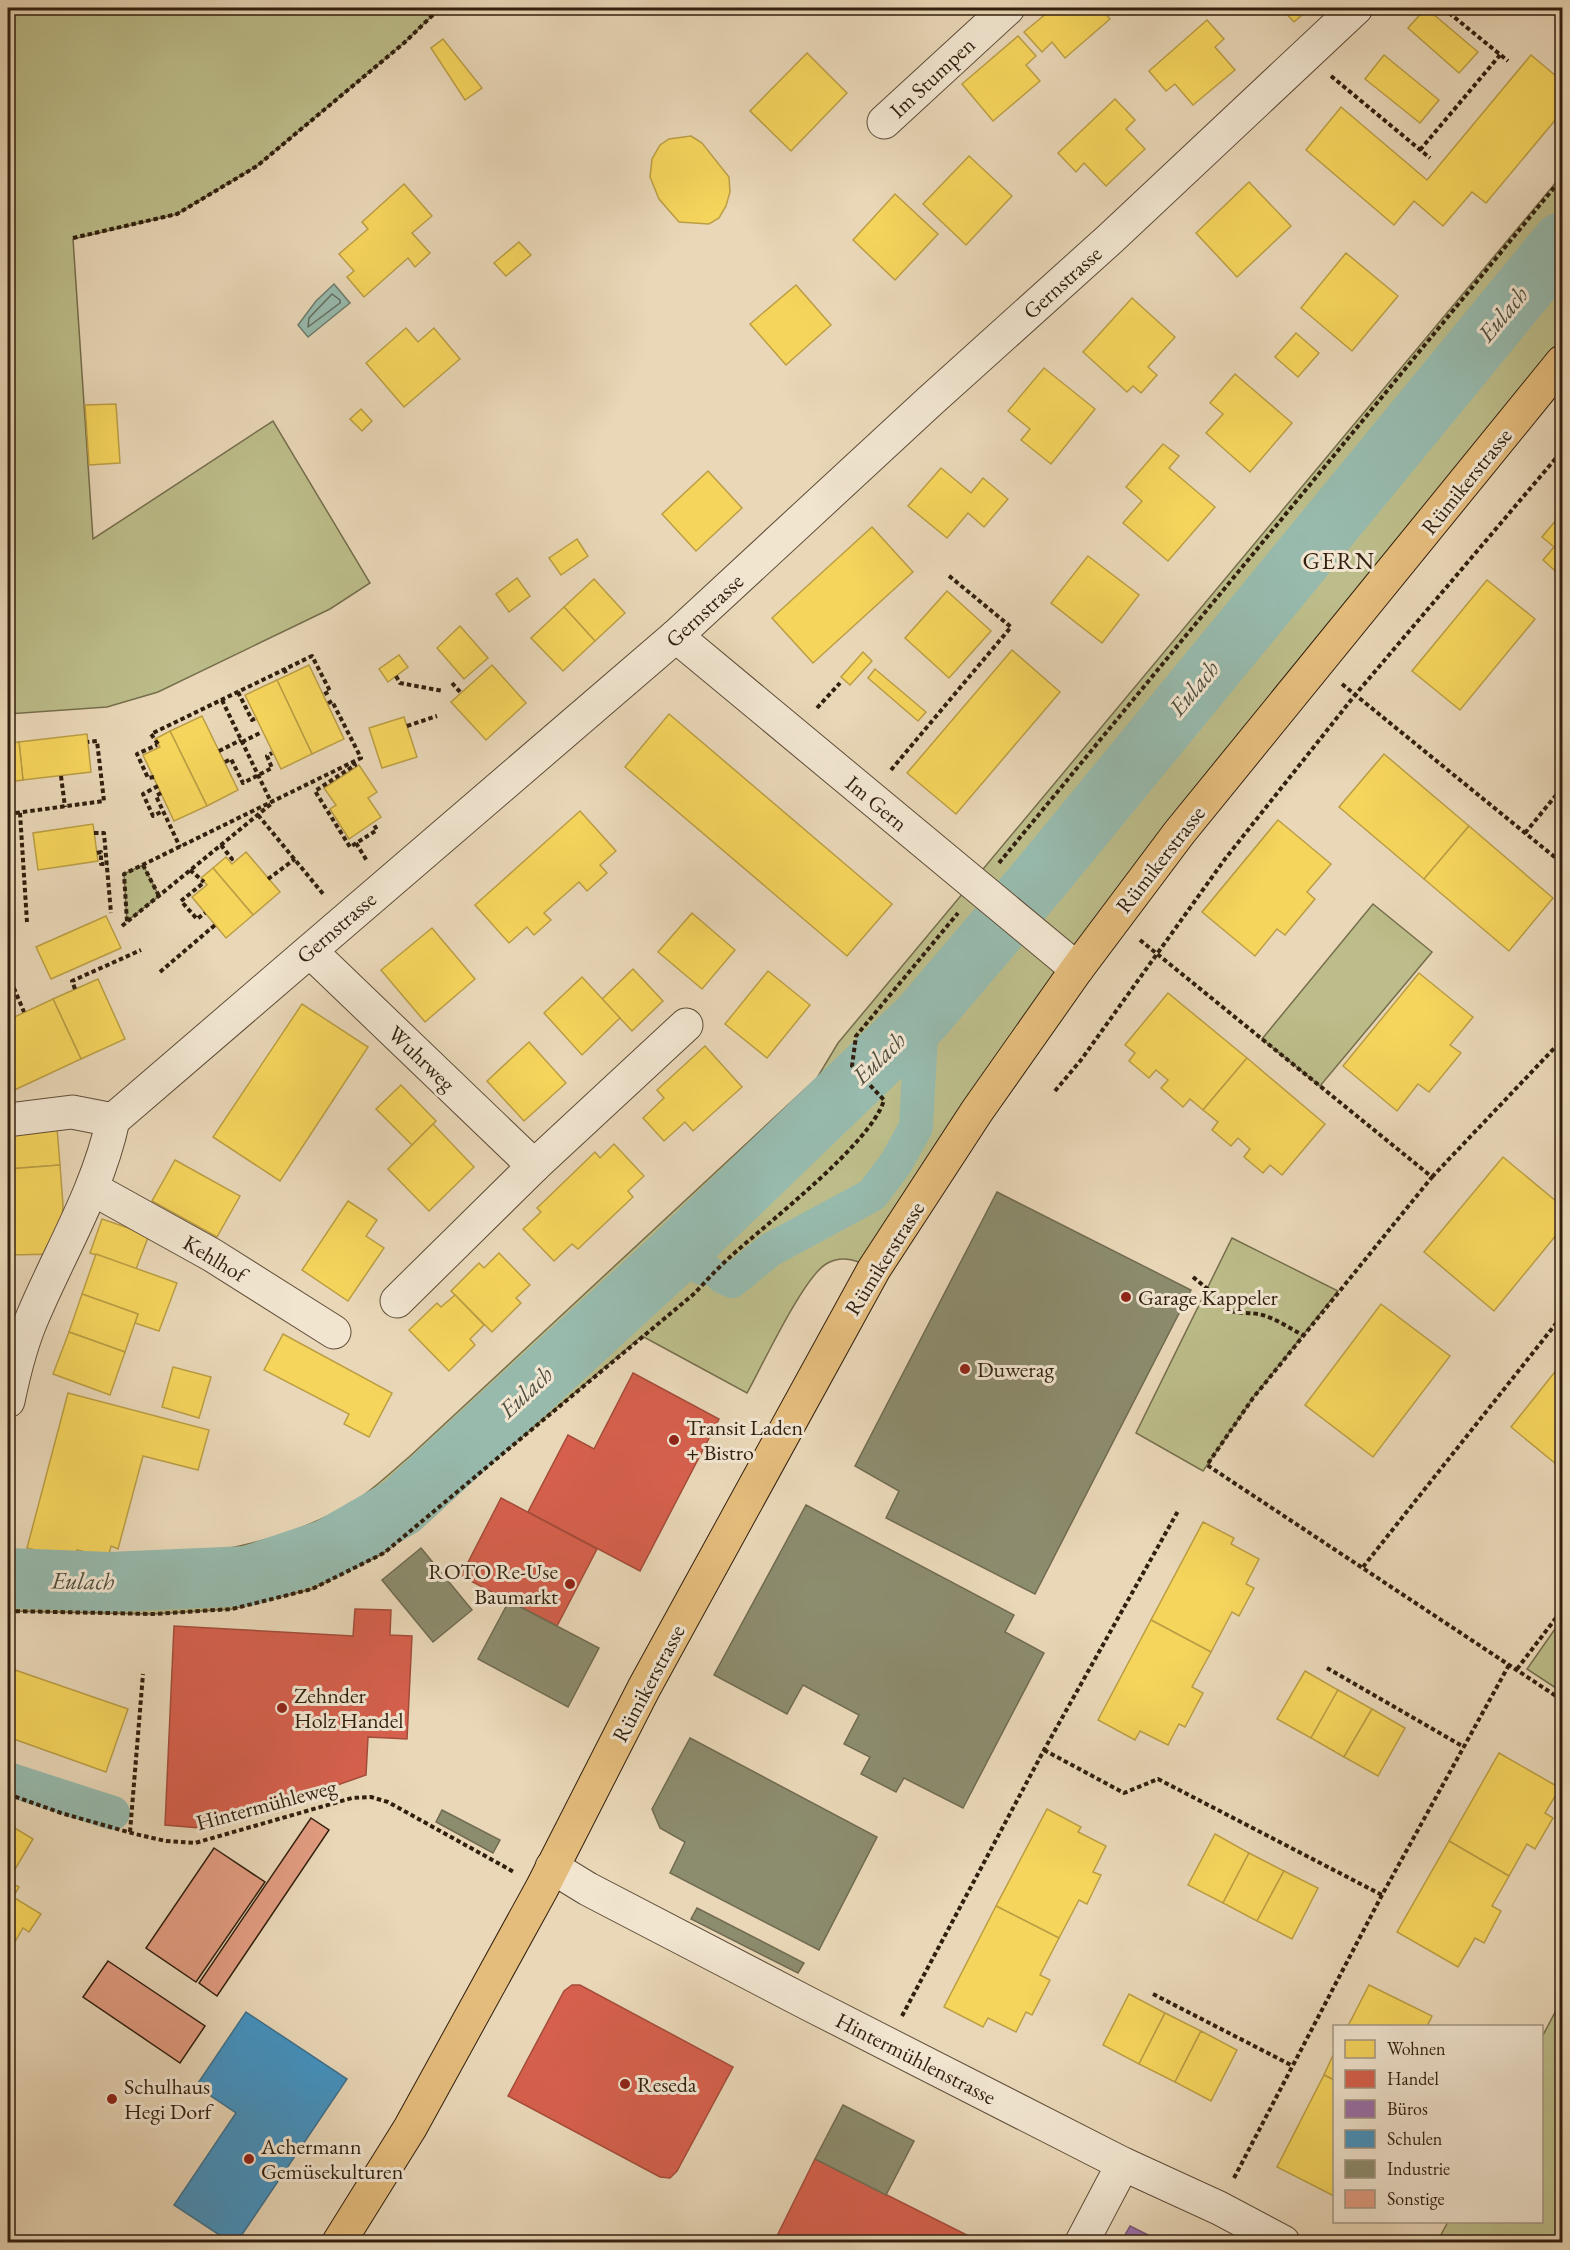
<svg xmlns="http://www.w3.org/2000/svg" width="1570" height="2250" viewBox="0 0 1570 2250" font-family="'EB Garamond',serif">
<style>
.green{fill:#bcbd8a;stroke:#766e4c;stroke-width:1.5}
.water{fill:#97baad;stroke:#6e7c6d;stroke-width:1.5}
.homes{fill:#f6d55c;stroke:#bb9e45;stroke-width:1.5}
.shops{fill:#d6604d;stroke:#a44c3a;stroke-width:1.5}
.offices{fill:#9970ab;stroke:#7a587c;stroke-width:1.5}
.schools{fill:#4393c3;stroke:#3e708d;stroke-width:1.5}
.industry{fill:#8c8c6e;stroke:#716b51;stroke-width:1.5}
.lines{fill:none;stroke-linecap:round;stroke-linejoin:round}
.shore{stroke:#646c5e;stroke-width:1.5}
.canal{stroke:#97baad;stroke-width:34}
.river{stroke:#97baad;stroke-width:60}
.building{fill:#e29c81;stroke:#311f0e;stroke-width:1.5}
.minor-casing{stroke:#5f4d38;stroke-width:35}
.major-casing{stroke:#311f0e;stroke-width:35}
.path{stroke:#311f0e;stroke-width:4;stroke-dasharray:4.5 3;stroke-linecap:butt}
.minor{stroke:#f1e5d0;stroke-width:33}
.major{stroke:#e4bc7c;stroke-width:33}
.poi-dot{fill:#8f2418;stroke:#f1e5d0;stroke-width:2}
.labels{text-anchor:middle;stroke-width:6;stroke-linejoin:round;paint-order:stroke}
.street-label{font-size:22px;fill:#311f0e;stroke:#f1e5d0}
.poi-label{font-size:22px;fill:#311f0e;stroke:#f1e5d0;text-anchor:start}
.water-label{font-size:24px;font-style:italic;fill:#504e3e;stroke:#f1e5d0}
.neighbourhood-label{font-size:24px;letter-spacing:1.5px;fill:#311f0e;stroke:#f1e5d0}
</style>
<rect width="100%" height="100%" fill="#e9d7b7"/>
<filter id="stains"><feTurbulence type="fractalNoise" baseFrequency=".00333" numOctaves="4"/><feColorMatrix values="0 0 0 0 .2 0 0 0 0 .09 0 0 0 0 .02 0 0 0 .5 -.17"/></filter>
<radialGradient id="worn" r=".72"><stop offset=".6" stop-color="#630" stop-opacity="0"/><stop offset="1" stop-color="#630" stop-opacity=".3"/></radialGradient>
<!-- green -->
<g class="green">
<polygon points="8,8 440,8 404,43 257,166 177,214 73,239 93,539 273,421 370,583 330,609 158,692 107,707 8,714"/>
<path d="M1562,175V362L1318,665L874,1269C859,1261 843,1254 826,1264C803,1278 762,1366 747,1393L642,1336L384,1553L312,1589L232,1609L153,1614L8,1611V1562C124,1562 249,1564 352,1503C372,1491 391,1472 409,1457L817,1078L838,1043Z"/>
<polygon points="143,865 159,896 127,921 124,874"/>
<polygon points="1373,904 1432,952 1320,1086 1262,1039"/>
<polygon points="1232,1238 1338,1291 1253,1398 1203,1471 1136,1433"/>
<polygon points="1562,1619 1562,1692 1527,1669"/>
<polygon points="1562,1999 1562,2242 1437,2242 1448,2222 1542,2222 1542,2037"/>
</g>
<!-- water -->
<polygon class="water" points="334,284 350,303 308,337 298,325 316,301"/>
<!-- homes -->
<g class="homes">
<polygon points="1053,8 1100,8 1110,19 1065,58 1052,42 1042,52 1024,32"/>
<polygon points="1281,8 1310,8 1294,22"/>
<polygon points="1426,8 1478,52 1459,73 1408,28"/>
<polygon points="1207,20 1224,39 1215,47 1235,70 1193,105 1175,84 1166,91 1149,71"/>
<polygon points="1018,36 1036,56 1026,65 1040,81 993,121 962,84"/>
<polygon points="443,39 482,88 465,100 431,48"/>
<polygon points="807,53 847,93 791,151 750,111"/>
<polygon points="1384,55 1439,100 1420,123 1365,79"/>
<polygon points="1531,55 1562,81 1562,112 1486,203 1472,192 1443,226 1414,201 1394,225 1306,150 1341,107 1427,180"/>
<polygon points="1115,99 1135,120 1126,129 1145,149 1106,186 1084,163 1076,172 1058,153"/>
<polygon points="691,136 702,143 729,177 730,192 726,206 719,218 709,224 679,222 659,199 650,177 652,159 660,145 669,139"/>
<polygon points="969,156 1012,196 966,245 923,204"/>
<polygon points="1249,182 1291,226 1237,277 1196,233"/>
<polygon points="404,184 432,216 412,233 430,253 415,267 408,258 364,297 347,277 354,271 339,254 368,229 362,222"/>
<polygon points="895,194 938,234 895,280 853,240"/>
<polygon points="519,242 531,255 506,276 494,263"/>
<polygon points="1346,253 1398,296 1352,351 1301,308"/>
<polygon points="796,285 831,325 786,365 750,324"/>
<polygon points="1132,298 1175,337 1148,367 1157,375 1141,393 1133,386 1127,392 1083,352"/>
<polygon points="406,328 418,342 434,328 460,359 404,407 366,363"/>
<polygon points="1296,333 1319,353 1298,377 1275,357"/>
<polygon points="1044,368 1095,409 1051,464 1021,440 1030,429 1008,411"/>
<polygon points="1235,374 1292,423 1250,472 1206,433 1223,414 1210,403"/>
<polygon points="116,404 120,463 89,465 85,405"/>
<polygon points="361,409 372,421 362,431 350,419"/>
<polygon points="1163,444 1179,456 1169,468 1215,507 1168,561 1123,523 1142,501 1126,487"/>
<polygon points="941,468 971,493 983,478 1008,499 984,527 968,513 947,538 908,506"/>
<polygon points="708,471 742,508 696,551 662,514"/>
<polygon points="1562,513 1562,577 1543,560 1554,547 1542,537"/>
<polygon points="872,527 913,572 813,663 772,618"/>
<polygon points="577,539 588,556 561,575 549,558"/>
<polygon points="1088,556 1139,595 1102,643 1051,603"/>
<polygon points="517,578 530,596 509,612 496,594"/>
<polygon points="594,579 625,613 595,641 564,607"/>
<polygon points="1487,580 1535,619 1460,710 1412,671"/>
<polygon points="947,591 991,631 949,678 905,638"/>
<polygon points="564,607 595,641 563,671 531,638"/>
<polygon points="460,626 488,658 464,679 437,648"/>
<polygon points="1012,650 1060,692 956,814 907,773"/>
<polygon points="863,652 872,661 850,685 841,677"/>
<polygon points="399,655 408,667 388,682 379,669"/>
<polygon points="309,665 344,739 312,754 277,680"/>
<polygon points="492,665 526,703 486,740 451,702"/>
<polygon points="875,669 926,712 918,721 868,678"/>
<polygon points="277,680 312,754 281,769 245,695"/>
<polygon points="669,714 892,904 847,956 625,767"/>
<polygon points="202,716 238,790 207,806 170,731"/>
<polygon points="404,717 417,757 382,768 369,728"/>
<polygon points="170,731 207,806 174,821 143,755 160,747 155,739"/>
<polygon points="87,734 91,772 23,780 19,742"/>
<polygon points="19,742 23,780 8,782 8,744"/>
<polygon points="1384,754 1469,826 1424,879 1339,807"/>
<polygon points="359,765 377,792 368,798 381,817 349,839 330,809 336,805 324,788"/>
<polygon points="580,811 616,851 600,865 607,873 587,891 579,882 544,913 551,920 534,935 527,927 509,943 475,905"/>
<polygon points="1278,820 1331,864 1307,892 1315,899 1285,935 1277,929 1255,956 1202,912"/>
<polygon points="93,824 98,861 38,870 33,833"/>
<polygon points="1469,826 1553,898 1509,951 1424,879"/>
<polygon points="246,852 280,892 253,915 213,868 226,857 232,864"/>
<polygon points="213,868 253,915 226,938 192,897 207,885 201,878"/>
<polygon points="692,913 735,950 702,989 658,952"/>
<polygon points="106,916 121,948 51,979 36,947"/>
<polygon points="432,928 475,979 425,1022 381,970"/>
<polygon points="633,969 663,1001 632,1031 602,999"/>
<polygon points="768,971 810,1005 767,1058 725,1024"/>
<polygon points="1419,973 1473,1017 1450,1045 1461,1053 1429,1092 1418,1084 1397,1111 1343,1066"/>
<polygon points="582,977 620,1018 582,1055 544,1013"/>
<polygon points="98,979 125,1039 81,1059 53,999"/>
<polygon points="1168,993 1247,1058 1203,1110 1190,1099 1183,1107 1161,1088 1168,1080 1156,1070 1149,1078 1129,1061 1135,1053 1125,1045"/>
<polygon points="53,999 81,1059 8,1093 8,1020"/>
<polygon points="302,1004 368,1047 280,1181 213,1137"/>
<polygon points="529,1042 566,1083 524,1121 487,1081"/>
<polygon points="705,1046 742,1087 693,1131 685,1122 664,1141 643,1118 664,1098 657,1090"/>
<polygon points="1247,1058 1325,1124 1282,1175 1270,1165 1263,1173 1244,1157 1250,1149 1238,1138 1231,1146 1212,1130 1218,1122 1203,1110"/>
<polygon points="401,1085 436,1121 412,1145 376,1109"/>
<polygon points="433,1124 474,1167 429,1211 388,1169"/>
<polygon points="57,1128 60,1165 8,1169 8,1132"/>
<polygon points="614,1144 644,1176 628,1191 633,1197 578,1249 572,1244 554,1261 523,1229 541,1212 537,1208 595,1152 600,1158"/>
<polygon points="1503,1157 1562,1206 1562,1228 1494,1311 1424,1252"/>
<polygon points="175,1160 240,1196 217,1237 152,1201"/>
<polygon points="60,1165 63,1205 60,1254 8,1255 8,1169"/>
<polygon points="348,1201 377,1220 366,1236 384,1248 348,1301 302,1270"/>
<polygon points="102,1219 149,1235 136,1269 90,1253"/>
<polygon points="499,1253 530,1285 516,1298 521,1303 492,1332 451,1291 479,1263 484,1268"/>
<polygon points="96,1254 177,1283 159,1331 135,1323 138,1314 82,1294"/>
<polygon points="82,1294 138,1314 125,1352 69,1332"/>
<polygon points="455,1295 484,1325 470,1339 475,1345 449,1371 409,1330 437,1303 441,1307"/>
<polygon points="1381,1304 1450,1356 1373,1457 1305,1405"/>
<polygon points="69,1332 125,1352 110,1395 53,1374"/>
<polygon points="283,1334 392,1393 369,1437 344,1424 349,1414 264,1370"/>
<polygon points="1562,1363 1562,1469 1511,1427"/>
<polygon points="173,1367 211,1377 199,1418 162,1407"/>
<polygon points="68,1393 209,1430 198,1470 143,1456 118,1549 111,1546 108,1558 77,1550 74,1560 27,1548"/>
<polygon points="1203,1522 1234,1538 1231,1544 1259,1559 1246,1584 1254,1588 1239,1616 1232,1612 1211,1652 1151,1620"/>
<polygon points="1151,1620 1211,1652 1192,1687 1203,1693 1185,1727 1179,1724 1168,1745 1140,1731 1135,1740 1098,1720"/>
<polygon points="15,1670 128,1709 106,1772 8,1737 8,1692"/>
<polygon points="1305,1671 1338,1690 1311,1738 1277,1719"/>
<polygon points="1338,1690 1372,1709 1344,1757 1311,1738"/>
<polygon points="1372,1709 1405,1728 1378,1776 1344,1757"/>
<polygon points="1499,1753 1560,1788 1545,1813 1553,1818 1535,1849 1527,1844 1509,1876 1449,1841"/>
<polygon points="1047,1809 1081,1827 1078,1832 1106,1846 1093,1872 1101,1875 1087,1904 1079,1900 1059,1938 996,1906"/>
<polygon points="8,1824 33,1839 8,1881"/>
<polygon points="1215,1834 1249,1853 1223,1903 1188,1885"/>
<polygon points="1449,1841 1509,1876 1492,1906 1501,1911 1484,1943 1475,1938 1458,1967 1397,1932"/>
<polygon points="1249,1853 1284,1871 1257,1921 1223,1903"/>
<polygon points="1284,1871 1318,1888 1292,1939 1257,1921"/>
<polygon points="8,1881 19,1887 13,1897 41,1914 29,1932 23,1928 8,1954"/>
<polygon points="996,1906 1059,1938 1040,1975 1050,1980 1032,2015 1026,2012 1016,2032 988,2018 983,2027 944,2007"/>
<polygon points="1369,1985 1432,2016 1427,2026 1348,2026"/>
<polygon points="1129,1994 1165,2013 1139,2064 1103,2045"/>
<polygon points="1165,2013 1201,2031 1175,2082 1139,2064"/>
<polygon points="1201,2031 1237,2050 1211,2101 1175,2082"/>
<polygon points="1334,2053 1334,2080 1324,2075"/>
<polygon points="1324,2075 1334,2080 1334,2196 1277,2167"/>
</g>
<!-- shops -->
<g class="shops">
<polygon points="633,1373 719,1419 640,1571 528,1512 568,1435 594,1449"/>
<polygon points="501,1498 597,1549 557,1626 461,1576"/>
<polygon points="355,1609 391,1610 390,1635 412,1636 407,1739 368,1737 366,1775 212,1829 165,1825 174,1626 353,1636"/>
<polygon points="572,1985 580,1985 733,2067 677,2171 670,2178 660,2177 508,2096 564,1991"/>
<polygon points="815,2159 969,2236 966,2242 774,2242"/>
</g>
<!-- offices -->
<polygon class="offices" points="1130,2226 1162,2242 1121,2242"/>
<!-- schools -->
<polygon class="schools" points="246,2012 347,2079 237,2242 230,2242 174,2205 236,2113 196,2086"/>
<!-- industry -->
<g class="industry">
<polygon points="997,1192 1191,1290 1035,1594 886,1518 899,1491 855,1466"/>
<polygon points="806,1505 1014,1615 1005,1632 1044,1653 963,1808 904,1778 896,1792 861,1774 870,1757 844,1744 859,1715 803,1685 787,1714 714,1675"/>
<polygon points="421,1548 472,1610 433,1642 382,1580"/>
<polygon points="509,1601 599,1648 568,1707 478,1659"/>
<polygon points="690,1738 877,1837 819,1950 670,1873 685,1842 660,1828 652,1809"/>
<polygon points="442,1810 500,1840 493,1853 436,1822"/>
<polygon points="697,1908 804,1963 798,1973 691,1919"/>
<polygon points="843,2105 914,2141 886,2195 815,2159"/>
</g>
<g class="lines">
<!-- shore -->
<polygon class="shore" points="332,294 340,300 340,303 308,327 309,318"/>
<!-- canal -->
<g class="canal">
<polyline points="674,1256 705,1269"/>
<polyline points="723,1277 732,1281 770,1250 872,1195 896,1163 916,1127 922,1017"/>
<polyline points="8,1779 113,1813"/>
</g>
<!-- river -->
<polyline class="river" points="8,1578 110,1582 248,1576 328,1549 401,1507 674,1256 922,1017 1041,877 1562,242"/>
</g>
<!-- building -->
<g class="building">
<polygon points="311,1818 329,1830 217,1996 199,1983"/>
<polygon points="214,1848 265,1882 196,1982 146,1948"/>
<polygon points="108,1961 205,2026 180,2063 83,1997"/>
</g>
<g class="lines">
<defs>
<g id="minor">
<polyline points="884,122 1008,8"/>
<polyline points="676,636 1077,969"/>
<polyline points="310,951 534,1166 397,1301"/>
<polyline points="8,1120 72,1112 113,1120"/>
<polyline points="113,1120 676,636 929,402 1111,238 1356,8"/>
<polyline points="534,1166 686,1025"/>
<polyline points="93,1189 212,1255 334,1332"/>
<path d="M8,1401C14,1372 21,1343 33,1316C61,1250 98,1190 113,1120"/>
<polyline points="552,1867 588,1889 809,2004 1123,2164 1219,2208 1283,2242"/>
<polyline points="1082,2242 1123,2164"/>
</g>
<polyline id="major" points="339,2242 410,2128 542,1888 644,1688 874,1269 977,1111 1077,969 1179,833 1562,362"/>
</defs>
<!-- minor casing -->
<use href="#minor" class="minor-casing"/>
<!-- major casing -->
<use href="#major" class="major-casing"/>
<!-- path -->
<g class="path">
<polyline points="1443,8 1508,61"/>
<polyline points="1331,76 1430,158"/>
<polyline points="1420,150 1500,55"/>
<polyline points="73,238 177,214 257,166 404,43 440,8"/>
<polyline points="284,669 287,675"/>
<polyline points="396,676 400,683 443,691"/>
<polyline points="452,683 461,693"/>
<polyline points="1342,684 1562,863"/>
<polyline points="238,692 252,720 256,718"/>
<polyline points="222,700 271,802"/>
<polyline points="817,708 840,683"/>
<polyline points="407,726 437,716"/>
<polyline points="242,742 262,732"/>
<polyline points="158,744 151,734 312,656 330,691 323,695"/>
<polyline points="219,751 241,740"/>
<polyline points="225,762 231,759 243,783 272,768 267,756 272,753"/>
<polyline points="353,762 355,765 315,791 350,847 377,830 373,823"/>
<polyline points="891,770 1011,627 948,575"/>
<polyline points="61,776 65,807"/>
<polyline points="154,777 148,778 137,754 157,745"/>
<polyline points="158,786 143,794 153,816 163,811"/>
<polyline points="161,793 156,796 180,847"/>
<polyline points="20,813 27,922"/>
<polyline points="8,814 104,801 97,741 88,742"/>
<polyline points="258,815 324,895"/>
<polyline points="94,833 104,833 111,913"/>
<polyline points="1525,833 1562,788"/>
<polyline points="356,843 367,861"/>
<polyline points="221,845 232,859 229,861"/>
<polyline points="97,853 101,852 101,864 108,864"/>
<polyline points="999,863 1562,178"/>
<polyline points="143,865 159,896"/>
<polyline points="190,870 204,882"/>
<polyline points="268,879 295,859"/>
<polyline points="202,884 181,901 197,919 205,913"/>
<polyline points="127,921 124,874 361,758 332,701 327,704"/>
<polyline points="122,926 271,804"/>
<polyline points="1140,940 1432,1177 1253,1398 1207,1465 1562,1700"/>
<polyline points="160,972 215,925"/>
<polyline points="8,974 24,1012"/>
<polyline points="75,989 72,981 141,950"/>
<polyline points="8,1018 8,1020"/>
<polyline points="1055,1091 1081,1060 1225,859 1355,695 1562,451"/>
<polyline points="1432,1177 1562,1040"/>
<path d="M1193,1277L1221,1300L1225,1309C1237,1314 1246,1312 1258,1314C1274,1317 1289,1328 1303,1335"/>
<polyline points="1363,1567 1562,1316"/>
<path d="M8,1611L153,1614L232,1609L312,1589L384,1553L695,1293C706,1281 718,1268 730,1257C767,1223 871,1144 884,1100L852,1066L856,1036L958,913"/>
<polyline points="1327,1668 1464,1747"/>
<polyline points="1517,1669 1562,1610"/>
<polyline points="1044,1750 1124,1793 1158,1779 1382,1895"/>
<polyline points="8,1794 61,1813 135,1834 166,1841 195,1843 352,1798 371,1797 388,1802 514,1872"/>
<polyline points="130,1832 143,1674"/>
<polyline points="1153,1994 1293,2066"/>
<polyline points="902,2016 1044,1750 1178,1511"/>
<polyline points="1234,2178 1382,1895 1509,1665"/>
</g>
<!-- minor -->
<use href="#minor" class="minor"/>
<!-- major -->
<use href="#major" class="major"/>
</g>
<!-- markers -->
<g class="poi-dot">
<circle cx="1126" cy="1297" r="6"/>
<circle cx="965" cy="1369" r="6"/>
<circle cx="674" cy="1440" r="6"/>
<circle cx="570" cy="1584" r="6"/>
<circle cx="282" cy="1708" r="6"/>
<circle cx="625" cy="2084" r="6"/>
<circle cx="112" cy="2099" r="6"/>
<circle cx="249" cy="2159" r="6"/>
</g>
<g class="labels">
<!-- street labels -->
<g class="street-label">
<text transform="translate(932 77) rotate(-43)" y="8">Im Stumpen</text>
<text transform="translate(1062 282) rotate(-42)" y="8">Gernstrasse</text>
<text transform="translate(1466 481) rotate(-51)" y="8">Rümikerstrasse</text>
<text transform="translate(704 610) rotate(-43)" y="8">Gernstrasse</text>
<text transform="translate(877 803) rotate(40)" y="8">Im Gern</text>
<text transform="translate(1160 859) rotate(-52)" y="8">Rümikerstrasse</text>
<text transform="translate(336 927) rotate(-41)" y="8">Gernstrasse</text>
<text transform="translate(422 1058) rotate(44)" y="8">Wuhrweg</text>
<text transform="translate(215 1258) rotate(31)" y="8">Kehlhof</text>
<text transform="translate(884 1258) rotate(-58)" y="8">Rümikerstrasse</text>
<text transform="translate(648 1683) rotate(-62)" y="8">Rümikerstrasse</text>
<text transform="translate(266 1804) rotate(-15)" y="8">Hintermühleweg</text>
<text transform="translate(916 2058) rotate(27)" y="8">Hintermühlenstrasse</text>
</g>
<!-- poi labels -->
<g class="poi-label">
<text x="1138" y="1305">Garage Kappeler</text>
<text x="977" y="1377">Duwerag</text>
<text x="686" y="1435">Transit Laden<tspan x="686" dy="25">+ Bistro</tspan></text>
<text x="558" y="1579" text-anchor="end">ROTO Re-Use<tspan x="558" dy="25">Baumarkt</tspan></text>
<text x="294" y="1703">Zehnder<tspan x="294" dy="25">Holz Handel</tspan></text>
<text x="637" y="2092">Reseda</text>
<text x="124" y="2094">Schulhaus<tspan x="124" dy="25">Hegi Dorf</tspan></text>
<text x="261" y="2154">Achermann<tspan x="261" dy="25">Gemüsekulturen</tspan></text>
</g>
<!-- water labels -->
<g class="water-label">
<text transform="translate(1503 314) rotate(-50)" y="8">Eulach</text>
<text transform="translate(1194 688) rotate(-50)" y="8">Eulach</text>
<text transform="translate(879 1058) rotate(-44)" y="8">Eulach</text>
<text transform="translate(526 1392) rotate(-43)" y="8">Eulach</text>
<text transform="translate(83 1581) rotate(1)" y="8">Eulach</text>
</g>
<!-- neighbourhood labels -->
<g class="neighbourhood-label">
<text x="1339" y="569">GERN</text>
</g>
</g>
<!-- margin -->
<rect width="1570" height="2250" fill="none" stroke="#e9d7b7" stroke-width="30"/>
<rect x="9" y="9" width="1552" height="2232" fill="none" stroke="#311f0e" stroke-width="3"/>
<rect x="15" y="15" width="1540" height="2220" fill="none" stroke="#311f0e" stroke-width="1.5"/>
<!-- legend -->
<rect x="1333" y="2025" width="210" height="198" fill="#f1e5d0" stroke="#a49682" stroke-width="1.5"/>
<rect x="1345" y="2040" width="30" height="18" fill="#f6d55c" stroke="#a49682" stroke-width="1.5"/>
<text x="1387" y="2055" font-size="18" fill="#311f0e">Wohnen</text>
<rect x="1345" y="2070" width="30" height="18" fill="#d6604d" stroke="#a49682" stroke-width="1.5"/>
<text x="1387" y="2085" font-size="18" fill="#311f0e">Handel</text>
<rect x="1345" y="2100" width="30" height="18" fill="#9970ab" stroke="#a49682" stroke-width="1.5"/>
<text x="1387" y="2115" font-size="18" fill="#311f0e">Büros</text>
<rect x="1345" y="2130" width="30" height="18" fill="#4393c3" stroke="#a49682" stroke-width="1.5"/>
<text x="1387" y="2145" font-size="18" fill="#311f0e">Schulen</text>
<rect x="1345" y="2160" width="30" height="18" fill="#8c8c6e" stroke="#a49682" stroke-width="1.5"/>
<text x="1387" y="2175" font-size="18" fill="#311f0e">Industrie</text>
<rect x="1345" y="2190" width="30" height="18" fill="#e29c81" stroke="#a49682" stroke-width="1.5"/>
<text x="1387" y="2205" font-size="18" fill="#311f0e">Sonstige</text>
<rect width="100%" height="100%" filter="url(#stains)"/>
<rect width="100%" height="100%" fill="url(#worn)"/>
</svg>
